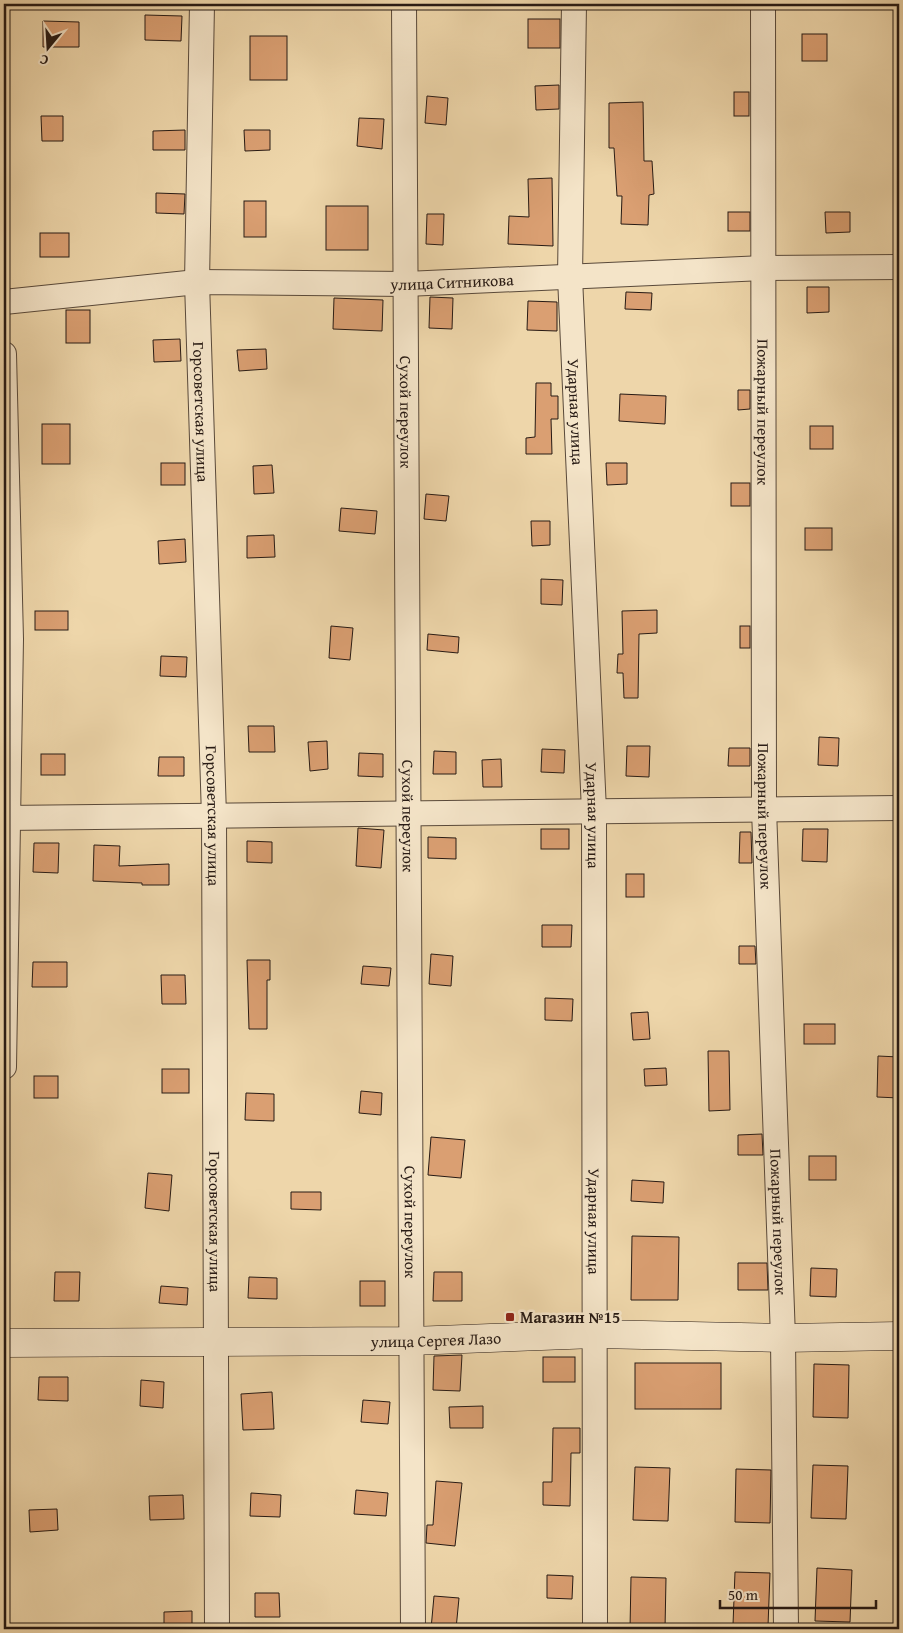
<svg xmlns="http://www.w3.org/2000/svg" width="903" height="1633" viewBox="0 0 903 1633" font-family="'Gentium Book Plus',serif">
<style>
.building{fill:#da9f72;stroke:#271a14}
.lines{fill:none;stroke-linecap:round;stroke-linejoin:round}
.street-casing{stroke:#59493a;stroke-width:26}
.secondary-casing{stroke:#271a14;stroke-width:29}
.street{stroke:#f4e4c8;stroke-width:24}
.secondary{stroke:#f4e4c8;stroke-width:28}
.poi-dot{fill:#8f2418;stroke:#f4e4c8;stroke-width:2}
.labels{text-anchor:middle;stroke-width:5;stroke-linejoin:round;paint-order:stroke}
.street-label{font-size:16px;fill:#271a14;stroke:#f4e4c8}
.poi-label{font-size:16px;font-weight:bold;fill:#271a14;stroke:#f4e4c8;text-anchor:start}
</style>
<rect width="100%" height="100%" fill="#eed6aa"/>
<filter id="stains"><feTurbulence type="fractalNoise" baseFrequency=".004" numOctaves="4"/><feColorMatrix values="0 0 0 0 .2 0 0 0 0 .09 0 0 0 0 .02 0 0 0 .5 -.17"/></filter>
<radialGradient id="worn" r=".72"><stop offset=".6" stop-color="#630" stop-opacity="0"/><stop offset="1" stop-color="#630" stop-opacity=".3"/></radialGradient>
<!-- building -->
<g class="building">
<polygon points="145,15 182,16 181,41 145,40"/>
<rect x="528" y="19" width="32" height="29"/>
<polygon points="43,21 79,22 79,47 43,47"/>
<rect x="802" y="34" width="25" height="27"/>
<rect x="250" y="36" width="37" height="44"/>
<polygon points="559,85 559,109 536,110 535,86"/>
<rect x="734" y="92" width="15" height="24"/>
<polygon points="427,96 448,98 446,125 425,123"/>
<polygon points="643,102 644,161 652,161 654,194 649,195 648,225 621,224 622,196 617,196 614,148 609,148 609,103"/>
<polygon points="41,116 63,116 63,141 42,141"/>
<polygon points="359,118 384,119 382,149 357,146"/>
<polygon points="185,130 185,150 153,150 153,131"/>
<polygon points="244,130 270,130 270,150 245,151"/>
<polygon points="552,178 553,246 508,244 509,216 529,217 528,179"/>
<polygon points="156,193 185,194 184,214 156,213"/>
<rect x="244" y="201" width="22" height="36"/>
<rect x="326" y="206" width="42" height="44"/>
<rect x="728" y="212" width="22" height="19"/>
<polygon points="825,212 850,212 850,232 826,233"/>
<polygon points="427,214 444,214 443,245 426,244"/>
<rect x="40" y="233" width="29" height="24"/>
<polygon points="807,287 829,287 829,312 807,313"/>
<polygon points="626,292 652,293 651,310 625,309"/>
<polygon points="430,297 453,298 452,329 429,328"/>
<polygon points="334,298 383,300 382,331 333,329"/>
<polygon points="528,301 557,302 557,331 527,330"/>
<rect x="66" y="310" width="24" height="33"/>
<polygon points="180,339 181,361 154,362 153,340"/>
<polygon points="266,349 267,369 239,371 237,350"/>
<polygon points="536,383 551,383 551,396 558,396 558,419 551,419 552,454 526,454 526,438 535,437"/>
<polygon points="738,390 750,390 750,409 738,410"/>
<polygon points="620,394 666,396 665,424 619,421"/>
<rect x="42" y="424" width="28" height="40"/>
<rect x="810" y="426" width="23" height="23"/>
<rect x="161" y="463" width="24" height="22"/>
<polygon points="606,463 627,463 627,484 607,485"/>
<polygon points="272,465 274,493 254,494 253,466"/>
<rect x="731" y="483" width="19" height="23"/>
<polygon points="426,494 449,496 446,521 424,519"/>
<polygon points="341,508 377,511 375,534 339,531"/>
<polygon points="531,521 550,521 550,545 532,546"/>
<rect x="805" y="528" width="27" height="22"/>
<polygon points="274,535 275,557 247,558 247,536"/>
<polygon points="185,539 186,562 159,564 158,541"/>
<polygon points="541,579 563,580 562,605 541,604"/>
<polygon points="657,610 657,633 639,634 638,698 624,698 623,673 617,673 618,654 623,654 622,611"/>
<rect x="35" y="611" width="33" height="19"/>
<polygon points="331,626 353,628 350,660 329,658"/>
<rect x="740" y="626" width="10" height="22"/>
<polygon points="428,634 459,637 458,653 427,650"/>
<polygon points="161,656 187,657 186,677 160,676"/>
<polygon points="248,726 274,726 275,752 249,752"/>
<polygon points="819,737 839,738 838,766 818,765"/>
<polygon points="327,741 328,769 310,771 308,742"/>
<polygon points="627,746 650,746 649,777 626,776"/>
<polygon points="729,748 750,748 750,766 728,766"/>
<polygon points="542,749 565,750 564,773 541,772"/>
<polygon points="434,751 456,752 456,774 433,774"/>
<polygon points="359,753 383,754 383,777 358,776"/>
<rect x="41" y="754" width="24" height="21"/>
<polygon points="159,757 184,757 184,776 158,776"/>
<polygon points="501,759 502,787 483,787 482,760"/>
<polygon points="358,828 384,830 381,868 356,866"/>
<rect x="541" y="829" width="28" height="20"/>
<polygon points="803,829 828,829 827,862 802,861"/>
<polygon points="740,832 751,832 752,863 739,863"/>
<polygon points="428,837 456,838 456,859 428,858"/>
<polygon points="247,841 272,842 272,863 247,862"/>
<polygon points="34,843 59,843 58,873 33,872"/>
<polygon points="94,845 120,846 119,866 169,864 169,885 142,885 142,883 93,881"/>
<rect x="626" y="874" width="18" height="23"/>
<polygon points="542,925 572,925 571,947 542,947"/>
<polygon points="739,946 755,946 756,964 739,964"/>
<polygon points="431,954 453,956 451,986 429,984"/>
<polygon points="247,960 270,960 270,980 267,980 267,1029 249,1029"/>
<polygon points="33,962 67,962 67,987 32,987"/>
<polygon points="363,966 391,968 389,986 361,984"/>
<polygon points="161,975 185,975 186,1004 162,1004"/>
<polygon points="545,998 573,999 572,1021 545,1020"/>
<polygon points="648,1012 650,1039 633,1040 631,1013"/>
<rect x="804" y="1024" width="31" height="20"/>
<polygon points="708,1051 729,1051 730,1110 709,1111"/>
<polygon points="878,1056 899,1057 899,1098 877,1097"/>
<polygon points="666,1068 667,1085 645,1086 644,1069"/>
<rect x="162" y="1069" width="27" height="24"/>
<rect x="34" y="1076" width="24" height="22"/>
<polygon points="361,1091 382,1093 381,1115 359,1113"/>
<polygon points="246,1093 274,1094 274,1121 245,1120"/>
<polygon points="762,1134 763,1155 738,1155 738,1135"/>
<polygon points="431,1137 465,1140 461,1178 428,1175"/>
<rect x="809" y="1156" width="27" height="24"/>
<polygon points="148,1173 172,1175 169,1211 145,1208"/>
<polygon points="632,1180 664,1182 663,1203 631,1201"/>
<polygon points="291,1192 321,1192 321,1210 291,1209"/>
<polygon points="632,1236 679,1237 678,1300 631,1300"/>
<polygon points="738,1263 767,1263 768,1290 738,1290"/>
<polygon points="811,1268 837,1269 836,1297 810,1296"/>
<polygon points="55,1272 80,1272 79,1301 54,1301"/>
<polygon points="434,1272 462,1272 462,1301 433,1301"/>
<polygon points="249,1277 277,1278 277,1299 248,1298"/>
<rect x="360" y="1281" width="25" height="25"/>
<polygon points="161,1286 188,1288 187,1305 159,1303"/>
<polygon points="462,1355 460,1391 433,1390 434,1356"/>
<rect x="543" y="1357" width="32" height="25"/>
<rect x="635" y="1363" width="86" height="46"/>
<polygon points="814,1364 849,1365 848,1418 813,1417"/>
<polygon points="39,1377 68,1377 68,1401 38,1400"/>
<polygon points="141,1380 164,1382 163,1408 140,1406"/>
<polygon points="272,1392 274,1429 243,1430 241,1394"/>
<polygon points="363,1400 390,1402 388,1424 361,1422"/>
<polygon points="483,1406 483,1428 450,1428 449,1407"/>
<polygon points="553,1428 580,1428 580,1453 571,1453 570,1506 543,1505 543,1482 552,1482"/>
<polygon points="813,1465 848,1466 846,1519 811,1518"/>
<polygon points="635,1467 670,1468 668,1521 633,1520"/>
<polygon points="736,1469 771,1470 770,1523 735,1522"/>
<polygon points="436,1481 462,1483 455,1546 426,1543 427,1525 433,1525"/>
<polygon points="356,1490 388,1493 386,1516 354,1514"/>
<polygon points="251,1493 281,1495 280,1517 250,1516"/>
<polygon points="183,1495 184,1519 150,1520 149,1496"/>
<polygon points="57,1509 58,1530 30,1532 29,1510"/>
<polygon points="817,1568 852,1570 850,1622 815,1621"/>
<polygon points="735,1572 770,1573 768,1626 733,1625"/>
<polygon points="547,1575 573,1576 572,1599 547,1598"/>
<polygon points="631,1577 666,1578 665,1629 630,1629"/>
<polygon points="255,1593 279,1593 280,1617 255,1617"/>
<polygon points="434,1596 459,1598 456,1629 431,1629"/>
<polygon points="192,1611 192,1629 164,1629 164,1612"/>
</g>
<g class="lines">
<defs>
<g id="street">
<path id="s1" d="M202,4L197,282L214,816L217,1629"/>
<path id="s2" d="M404,4L413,1629"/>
<path id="s3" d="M574,4L570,277L594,811L595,1629"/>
<path id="s4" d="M763,4L764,809L783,1338L786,1629"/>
<path id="s5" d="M4,302L197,282L406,284L764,268L899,267"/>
<polyline points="4,354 11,639 4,1067"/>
<polyline points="4,818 899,808"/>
</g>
<g id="secondary">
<path id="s6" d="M4,1343L411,1341L595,1334L783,1338L899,1336"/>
</g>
</defs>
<!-- street casing -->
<use href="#street" class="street-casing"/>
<!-- secondary casing -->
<use href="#secondary" class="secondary-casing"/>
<!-- street -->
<use href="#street" class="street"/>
<!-- secondary -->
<use href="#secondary" class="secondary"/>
</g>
<!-- markers -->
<rect class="poi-dot" x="505" y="1312" width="10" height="10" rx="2.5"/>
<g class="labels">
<!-- street labels -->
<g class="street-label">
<text dy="6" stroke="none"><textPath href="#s5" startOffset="449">улица Ситникова</textPath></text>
<text dy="6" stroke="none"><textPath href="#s1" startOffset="408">Горсоветская улица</textPath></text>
<text dy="6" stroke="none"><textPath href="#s2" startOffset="408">Сухой переулок</textPath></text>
<text dy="6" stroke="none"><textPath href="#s3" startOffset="408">Ударная улица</textPath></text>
<text dy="6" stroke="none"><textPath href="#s4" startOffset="408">Пожарный переулок</textPath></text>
<text dy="6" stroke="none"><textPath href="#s1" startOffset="812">Горсоветская улица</textPath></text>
<text dy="6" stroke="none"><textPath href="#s3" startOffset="812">Ударная улица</textPath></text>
<text dy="6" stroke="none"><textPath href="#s2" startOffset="812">Сухой переулок</textPath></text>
<text dy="6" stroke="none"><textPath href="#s4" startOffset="812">Пожарный переулок</textPath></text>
<text dy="6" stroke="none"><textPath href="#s1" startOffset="1218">Горсоветская улица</textPath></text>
<text dy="6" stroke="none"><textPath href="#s2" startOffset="1218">Сухой переулок</textPath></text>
<text dy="6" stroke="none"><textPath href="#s3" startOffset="1218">Ударная улица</textPath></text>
<text dy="6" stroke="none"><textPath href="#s4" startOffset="1218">Пожарный переулок</textPath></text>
<text dy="6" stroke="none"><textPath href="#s6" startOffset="432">улица Сергея Лазо</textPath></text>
</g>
<!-- poi labels -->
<g class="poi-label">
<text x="520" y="1323">Магазин №15</text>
</g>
</g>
<!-- margin -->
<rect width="903" height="1633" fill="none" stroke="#eed6aa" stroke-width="20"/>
<rect x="5" y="5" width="893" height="1623" fill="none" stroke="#271a14" stroke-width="2.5"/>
<rect x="10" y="10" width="883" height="1613" fill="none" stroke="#271a14"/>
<!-- north arrow -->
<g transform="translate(48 48) rotate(198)" stroke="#f4e4c8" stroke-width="4" paint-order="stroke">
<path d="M0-4L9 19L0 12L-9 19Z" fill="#271a14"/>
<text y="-8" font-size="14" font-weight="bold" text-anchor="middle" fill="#271a14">С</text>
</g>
<!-- scale -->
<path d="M720 1600v8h156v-8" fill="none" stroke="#271a14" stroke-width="2.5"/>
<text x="728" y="1600" font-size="15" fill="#271a14" stroke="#f4e4c8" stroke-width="4" paint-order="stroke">50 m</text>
<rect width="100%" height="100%" filter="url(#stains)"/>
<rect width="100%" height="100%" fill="url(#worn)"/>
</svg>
